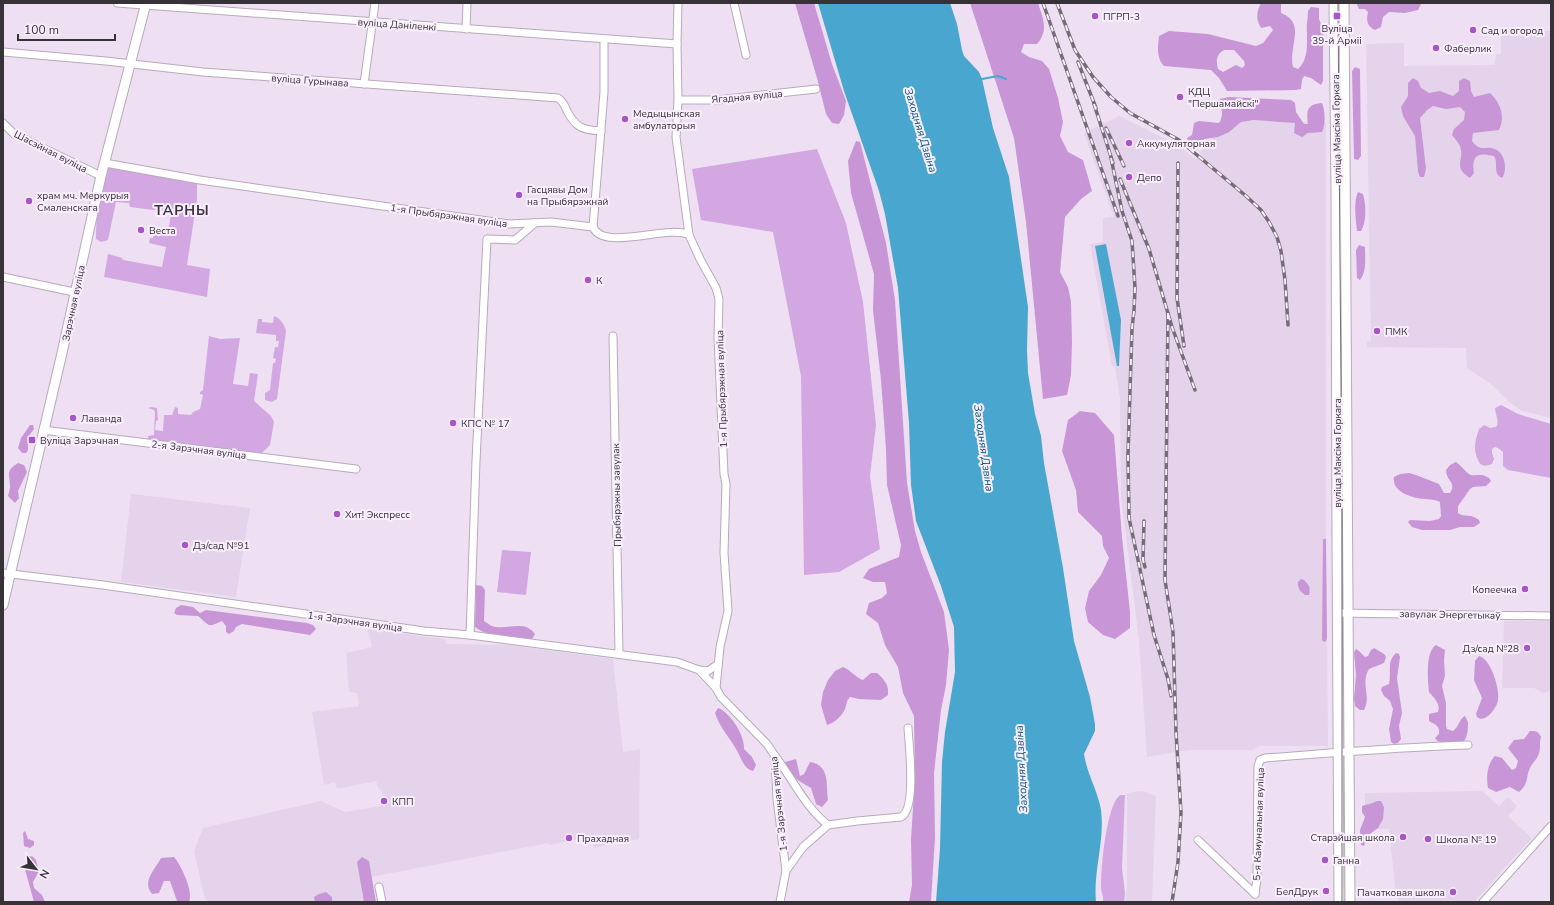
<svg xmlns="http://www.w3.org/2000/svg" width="1554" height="905" viewBox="0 0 1554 905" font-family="'Nunito Sans',sans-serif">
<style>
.built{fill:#e4d3ea}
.green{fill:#d3a7e1}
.forest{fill:#c896d7;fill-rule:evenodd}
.water{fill:#49a7cf}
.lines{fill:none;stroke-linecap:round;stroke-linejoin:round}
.stream{stroke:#49a7cf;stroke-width:2}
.street-casing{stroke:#b7aabb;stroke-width:9}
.secondary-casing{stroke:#b7aabb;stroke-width:11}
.street{stroke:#fff;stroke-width:7}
.secondary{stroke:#fff;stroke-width:9}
.tram{stroke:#756c77;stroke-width:1}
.rail-casing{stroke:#756c77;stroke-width:3.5}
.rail{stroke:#f9eefd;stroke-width:2;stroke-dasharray:6;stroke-linecap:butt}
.poi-dot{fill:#a756c7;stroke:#f9eefd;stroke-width:1.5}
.labels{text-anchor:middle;stroke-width:4;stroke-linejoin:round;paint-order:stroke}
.poi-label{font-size:10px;fill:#373138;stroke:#f9eefd;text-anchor:start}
.street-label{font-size:10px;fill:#373138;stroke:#f9eefd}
.water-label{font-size:11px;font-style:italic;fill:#065671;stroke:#f9eefd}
.district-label{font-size:14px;font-weight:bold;letter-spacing:1px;fill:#3d3240;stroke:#f9eefd}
</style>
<rect width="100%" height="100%" fill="#eee0f2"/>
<!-- built -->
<g class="built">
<polygon points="1551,31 1551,418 1522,411 1509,402 1491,384 1467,368 1466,348 1367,347 1367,342 1371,341 1366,44 1404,43 1404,66 1495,65 1496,55 1501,54 1501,32"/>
<polygon points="1119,116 1178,145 1195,159 1227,119 1326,123 1326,530 1328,746 1259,746 1253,750 1189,750 1147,757 1139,640 1121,497 1120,398 1115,367 1112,366 1090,244 1103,242 1103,218 1114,217 1084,133"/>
<polygon points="131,494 250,508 236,597 121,582"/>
<polygon points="1504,621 1551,621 1551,691 1543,693 1534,688 1502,688"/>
<polygon points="368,629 444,639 446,644 508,645 613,659 623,752 640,749 639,839 594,848 591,837 549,845 548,843 366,878 370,902 208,902 205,899 194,851 203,828 321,801 345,812 381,806 380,798 383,797 381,789 379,789 376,781 337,789 335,782 324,785 312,712 359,706 357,693 349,692 346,653 372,647"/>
<polygon points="1142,791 1156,796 1152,902 1125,902 1127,887 1127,793"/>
<polygon points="1482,791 1499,806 1508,797 1517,806 1508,816 1532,838 1474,902 1400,902 1396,895 1389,829 1365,829 1365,793"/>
</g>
<!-- green -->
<g class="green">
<polygon points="817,149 846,223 863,302 876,425 870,476 880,549 839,572 804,575 801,376 773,232 701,220 692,169"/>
<path d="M109,165L197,179V199L187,265L210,269L207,297L104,277L108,254L122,258L123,260L162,267L166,247L149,243L150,238H153L154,232H168L171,214L168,210L163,209L162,211L130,207L129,203L116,202L108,240L101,242L96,239C96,215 99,188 109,165Z"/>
<path d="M274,316C280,318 285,325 286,331L277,399L272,402L265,400V393L270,390L273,363H275L276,359L273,358L275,347H278L279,341H276V335L256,333L258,319H262V322L273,323Z"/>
<polygon points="209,336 220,339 240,338 233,384 248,386 250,373 258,374 254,401 271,416 274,422 270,445 262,453 189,446 148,440 148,436 154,435 155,412 154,410 148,408 151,407 157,408 158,420 156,421 155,430 163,431 164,415 172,415 175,407 178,408 178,414 191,415 193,412 200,409 203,395 200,394 200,392 203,390"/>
<path d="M1501,405L1518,414L1551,424V478L1508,470L1503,466V452L1498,448L1495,447L1492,449V453L1494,459L1492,464L1485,466L1480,464C1473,450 1474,444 1479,429L1484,425L1490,428L1496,427C1500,420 1495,415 1495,408Z"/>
<polygon points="502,550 531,552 526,595 497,592"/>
<path d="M1120,795H1125L1122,868L1125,893L1124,902H1103C1104,896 1101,892 1101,887C1101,868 1106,806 1120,795Z"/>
</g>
<!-- forest -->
<g class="forest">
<polygon points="795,3 814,3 832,64 846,101 844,115 839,124 832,123 826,114 817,78"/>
<path d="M970,3H1038C1043,19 1049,30 1037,44H1024L1021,52L1029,57L1042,61L1049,69L1058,98L1063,122L1060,136L1068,152L1083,160L1092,191L1081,199L1065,217L1060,272L1068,287L1071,302L1072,342L1071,375L1067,395L1043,399L1026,222L1014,138Z"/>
<path d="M1261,3H1281V13C1307,23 1288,46 1293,67L1298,69C1308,60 1307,46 1307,33C1306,26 1308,18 1308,11L1311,7L1319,8V19L1323,29V81L1321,85L1311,78L1304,76L1302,80L1301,89L1296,90L1227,91L1219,78L1211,70L1164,66C1156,57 1158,47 1159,36L1169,31L1208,34L1256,46L1263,43L1273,30L1270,26L1261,28C1256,19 1256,13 1261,3ZM1224,50H1234L1244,61L1245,65L1242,68L1236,65L1223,72L1218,69C1216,60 1216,55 1224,50Z"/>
<path d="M1358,3H1420L1421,4L1418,10L1405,13L1389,12L1383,17L1381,27L1375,30C1367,26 1366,21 1368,12L1365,9H1359L1357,5Z"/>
<polygon points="1355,67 1360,69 1361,156 1358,160 1354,159 1352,71"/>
<path d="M1413,78L1418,81L1421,88L1429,93L1440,91L1453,96L1459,91V81L1464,78L1470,81L1471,91L1474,97L1490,93C1500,102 1506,117 1499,130L1473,133L1472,141C1481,153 1485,145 1495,149C1505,153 1508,170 1502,178C1492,173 1499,164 1494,156C1478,152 1471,155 1474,173L1470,178C1452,166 1465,161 1460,146C1458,142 1455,139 1452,135L1454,129L1464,120L1465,112L1460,107L1446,109L1433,106L1427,110L1420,118L1426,169L1424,177H1420L1418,172L1415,136L1403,116L1401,107L1408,96V83Z"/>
<path d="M1229,97L1291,100L1295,103L1296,112L1304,124H1308C1306,111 1307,104 1322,103C1325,110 1326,124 1322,132L1308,133L1302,137L1294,133L1295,123L1253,120L1241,122L1229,132L1218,137L1205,139L1194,143L1188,141L1187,138L1192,135L1194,123L1199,121L1219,123C1223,117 1223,110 1219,104L1220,99Z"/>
<polygon points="856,141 860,142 886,243 895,300 907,483 915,531 921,552 944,612 949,650 946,685 941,710 934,773 935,837 931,902 909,902 912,885 911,839 915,778 914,716 903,693 898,667 885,645 878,623 866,614 869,603 882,598 887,593 885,582 873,582 863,578 869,569 899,557 901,545 887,485 886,449 881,380 873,310 874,274 851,193 848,161"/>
<path d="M1358,192L1363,194C1366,204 1367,222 1361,231H1357C1356,219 1353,203 1358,192Z"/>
<path d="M1359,245L1365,247C1365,258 1367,271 1360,280L1357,278L1356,250Z"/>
<polygon points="1080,411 1095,413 1114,435 1122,537 1130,612 1130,628 1115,639 1103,635 1088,622 1085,608 1089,591 1101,575 1109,558 1103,546 1102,536 1078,512 1076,490 1062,451 1068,420"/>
<polygon points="30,425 33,425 34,429 28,437 28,450 26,453 22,453 18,448 21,438"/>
<path d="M1456,462C1461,465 1467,474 1471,475C1478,476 1481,473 1489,478L1491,481L1486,486L1473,487L1470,489L1458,506V513C1465,518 1471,513 1479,520L1480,523L1474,527H1460L1450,530H1422L1412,527L1408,522L1410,520L1430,521L1439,519L1441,516L1440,502C1435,499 1430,500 1424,499C1413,498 1391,492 1394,477L1400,474L1409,473L1416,475L1439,484L1444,493H1450C1457,482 1446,481 1446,470L1450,465Z"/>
<path d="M18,463L24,465L27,472L18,491L19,498L15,503L8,496C9,492 10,489 10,486C10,474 5,471 18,463Z"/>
<polygon points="1323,539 1326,539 1326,542 1327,638 1326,641 1324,642 1322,640"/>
<path d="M1301,579L1304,580C1309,585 1311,588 1309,595H1305C1301,592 1297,588 1298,582Z"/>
<path d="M476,585L482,586L485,590L484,621C487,623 492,627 496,627C510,629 525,620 535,634L532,639C516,637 488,638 475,627Z"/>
<path d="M181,605L193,607L200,613L206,610L307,623L313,625L316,629L310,635L242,624L236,627L234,631L229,634L226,632V626L222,621C207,628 210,626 198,616L177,615L174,613L176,608Z"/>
<path d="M1436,645L1445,650L1444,660L1445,676L1442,686L1446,703V726L1447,729L1453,731C1459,727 1459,719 1465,716L1468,722C1468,728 1468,736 1464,741C1459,746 1438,745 1435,738L1439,734C1440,726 1436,725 1429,721V714L1438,712C1441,704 1434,698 1429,692C1428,680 1425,652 1436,645Z"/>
<path d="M1374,648L1384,654L1386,657L1384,663L1369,669C1360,684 1372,697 1364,710H1360L1355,706L1354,699L1356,675L1354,652L1356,649L1359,651L1365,657L1368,656L1371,650Z"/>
<path d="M1396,653L1399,654L1400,657L1397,678L1402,713L1399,726L1401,739L1398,743L1394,744L1391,742L1389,729L1393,709L1390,701L1384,696L1381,690L1382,687L1389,684C1392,672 1386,662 1396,653Z"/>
<path d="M1479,656C1491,659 1500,689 1498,700C1497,708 1485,724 1477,717L1476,714L1482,698L1474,680L1475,661Z"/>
<path d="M843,667C851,670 856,678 863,680L871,673H877C885,680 889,685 888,695L881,700L859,699L850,697C846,701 847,704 845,709C842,716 834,723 827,725L821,705L823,692L828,680L835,671Z"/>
<path d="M718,708C731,713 745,736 744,749L752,757L756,765L753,771C743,769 741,756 736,749C728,735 720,728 715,713Z"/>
<path d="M1530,731C1536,731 1538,731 1541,737C1539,742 1541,747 1539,753C1538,758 1534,761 1531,766C1525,776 1530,783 1519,792L1510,787L1496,792L1488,788C1486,777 1487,764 1495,756L1502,758L1512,770L1516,768L1518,761L1508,748L1514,740L1524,739Z"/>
<path d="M796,759L800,776L804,774L810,762C830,765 826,784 828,800L822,807L816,804L811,788C799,781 789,776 785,762Z"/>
<path d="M1377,801H1381L1384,807L1383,819L1378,828L1367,836L1364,846L1361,845L1360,830L1365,817L1362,812V806C1367,804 1372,804 1377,801Z"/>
<polygon points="25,831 28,839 34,841 34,845 30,848 24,846 23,833"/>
<polygon points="32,856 36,860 39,871 33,882 34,888 42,895 45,902 34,902 24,866 28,857"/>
<path d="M174,857C181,865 194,892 189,902H178L177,901L170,881H164L159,893L152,894C142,881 154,871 161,858Z"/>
<polygon points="362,857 369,861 376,902 364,902 357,862"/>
<polygon points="326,892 332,897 332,902 315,902 314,897 319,894"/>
</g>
<!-- water -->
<g class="water">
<path d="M818,3H950L957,24L962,50L964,56L979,72L982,79L993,128L1009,177L1028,307L1027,350L1028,373L1035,414L1041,436L1044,463L1063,568L1074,641L1090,697L1095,724V731L1084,754C1087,774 1098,791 1101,810C1105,841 1093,871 1096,902H936L940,849L942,762L945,732L955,672L954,627L941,586L916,521L911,485L909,423L898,288L885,214L879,191L844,91Z"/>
<polygon points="1106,244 1121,320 1119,366 1117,366 1095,246"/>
</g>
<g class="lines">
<!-- stream -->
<polyline class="stream" points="982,79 998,76 1006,79"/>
<defs>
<g id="street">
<polyline points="117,3 677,44"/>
<polyline points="678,3 677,44 678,100 676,137 689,235 700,259 716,288 719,299 718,337 724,474 726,484 724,553 728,611 720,647 716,688"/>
<polyline points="734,3 746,55"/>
<polyline points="466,29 467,3"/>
<path d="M3,52L106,61L203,72L558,98C563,101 565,106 567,111C576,128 583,130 601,131"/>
<polyline points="364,84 375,3"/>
<polyline points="678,100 718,100 816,89"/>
<polyline points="3,123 14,134 101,176"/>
<path d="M105,163L200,180L509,224L551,222L593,227C603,252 669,224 689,235"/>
<polyline points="593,227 604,92 604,40"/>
<polyline points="3,277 74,292"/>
<polyline points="613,336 619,653"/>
<polyline points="43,430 356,469"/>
<polyline points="3,573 103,585 424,631 470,635 677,662 699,670 716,688 721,697 767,744 775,756 777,799 786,871 780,902"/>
<polyline points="1337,613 1551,616"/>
<polyline points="470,635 476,461 487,239 515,240 535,223"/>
<polyline points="699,670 708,671 718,664"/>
<path d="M775,756C793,779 805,807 828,825L857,821L901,817C917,809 909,745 908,728"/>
<polyline points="1198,840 1255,894"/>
<polyline points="786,871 803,847 828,825"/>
<polyline points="379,887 382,902"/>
<path d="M1255,894L1257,878L1258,766L1260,760L1265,758C1332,753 1400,747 1468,745"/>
<polyline points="1483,902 1551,826"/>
</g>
<g id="secondary">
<polyline points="1334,3 1336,187 1337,540 1339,902"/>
<polyline points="1344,3 1350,902"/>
<polyline points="3,605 62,353 101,176 146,3"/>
</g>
</defs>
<!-- street casing -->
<use href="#street" class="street-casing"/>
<!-- secondary casing -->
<use href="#secondary" class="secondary-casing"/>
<!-- street -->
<use href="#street" class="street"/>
<!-- secondary -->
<use href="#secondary" class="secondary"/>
<!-- tram -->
<polyline class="tram" points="1338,3 1342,512 1342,902"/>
<defs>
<g id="rail">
<polyline points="1043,3 1118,216"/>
<polyline points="1057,3 1075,50 1093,77 1111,97 1130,113 1179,140 1246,196 1261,210 1269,222 1277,237 1281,251 1285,280 1288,325"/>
<polyline points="1078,62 1096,108"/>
<polyline points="1094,104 1113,163"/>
<polyline points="1106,128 1124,166"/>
<polyline points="1111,158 1122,211 1132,241 1135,288 1134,311 1132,328 1128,455 1129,518 1154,635 1168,679 1171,696"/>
<polyline points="1178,163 1177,298 1184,346"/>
<polyline points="1120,179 1149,249 1172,327 1195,390"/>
<polyline points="1168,313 1165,580 1173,632 1176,732 1181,813 1178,862 1172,902"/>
<polyline points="1144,521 1143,560 1145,567"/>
</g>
</defs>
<!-- rail casing -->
<use href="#rail" class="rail-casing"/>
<!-- rail -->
<use href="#rail" class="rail"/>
</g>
<!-- markers -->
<g class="poi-dot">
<circle cx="1095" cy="16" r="4"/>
<rect x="1333" y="12" width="8" height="8" rx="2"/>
<circle cx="1473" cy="30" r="4"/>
<circle cx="1436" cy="48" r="4"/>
<circle cx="1180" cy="97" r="4"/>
<circle cx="625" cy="119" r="4"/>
<circle cx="1129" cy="143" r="4"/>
<circle cx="1129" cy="177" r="4"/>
<circle cx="519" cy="195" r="4"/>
<circle cx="29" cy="201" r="4"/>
<circle cx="141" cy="230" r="4"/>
<circle cx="588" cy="280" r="4"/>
<circle cx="1377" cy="331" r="4"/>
<circle cx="73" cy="418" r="4"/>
<circle cx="453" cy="423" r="4"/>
<rect x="28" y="436" width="8" height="8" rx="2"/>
<circle cx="337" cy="514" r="4"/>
<circle cx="185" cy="545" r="4"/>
<circle cx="1525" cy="589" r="4"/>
<circle cx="1527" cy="648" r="4"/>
<circle cx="384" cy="801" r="4"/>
<circle cx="1403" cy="837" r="4"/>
<circle cx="569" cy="838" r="4"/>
<circle cx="1428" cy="839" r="4"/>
<circle cx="1325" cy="860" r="4"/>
<circle cx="1326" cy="891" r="4"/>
<circle cx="1453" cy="892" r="4"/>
</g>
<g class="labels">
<!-- poi labels -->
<g class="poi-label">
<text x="1103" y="20">ПГРП-3</text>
<text x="1337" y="32" text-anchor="middle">Вуліца<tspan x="1337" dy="12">39-й Арміі</tspan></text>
<text x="1481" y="34">Сад и огород</text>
<text x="1444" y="52">Фаберлик</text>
<text x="1188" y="95">КДЦ<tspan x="1188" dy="12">"Першамайскі"</tspan></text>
<text x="633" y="117">Медыцынская<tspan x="633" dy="12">амбулаторыя</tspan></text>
<text x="1137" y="147">Аккумуляторная</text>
<text x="1137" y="181">Депо</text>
<text x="527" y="193">Гасцявы Дом<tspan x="527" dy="12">на Прыбярэжнай</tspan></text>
<text x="37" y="199">храм мч. Меркурыя<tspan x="37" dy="12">Смаленскага</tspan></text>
<text x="149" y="234">Веста</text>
<text x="596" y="284">К</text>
<text x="1385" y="335">ПМК</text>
<text x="81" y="422">Лаванда</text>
<text x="461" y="427">КПС № 17</text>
<text x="40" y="444">Вуліца Зарэчная</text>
<text x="345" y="518">Хит! Экспресс</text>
<text x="193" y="549">Дз/сад №91</text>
<text x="1517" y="593" text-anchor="end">Копеечка</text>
<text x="1519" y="652" text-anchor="end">Дз/сад №28</text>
<text x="392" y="805">КПП</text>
<text x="1395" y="841" text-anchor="end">Старэйшая школа</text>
<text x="577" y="842">Прахадная</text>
<text x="1436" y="843">Школа № 19</text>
<text x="1333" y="864">Ганна</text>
<text x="1318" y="895" text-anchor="end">БелДрук</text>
<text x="1445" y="896" text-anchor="end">Пачатковая школа</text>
</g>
<!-- street labels -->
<g class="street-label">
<text transform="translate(397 24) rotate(4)" y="4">вуліца Даніленкі</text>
<text transform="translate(310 80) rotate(4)" y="4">вуліца Гурынава</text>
<text transform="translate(747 96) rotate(-5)" y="4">Ягадная вуліца</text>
<text transform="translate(1336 129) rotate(-91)" y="4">вуліца Максіма Горкага</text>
<text transform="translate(51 151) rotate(27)" y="4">Шасэйная вуліца</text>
<text transform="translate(449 215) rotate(8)" y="4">1-я Прыбярэжная вуліца</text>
<text transform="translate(73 303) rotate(-78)" y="4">Зарэчная вуліца</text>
<text transform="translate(721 389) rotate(-92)" y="4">1-я Прыбярэжная вуліца</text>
<text transform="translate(199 449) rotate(7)" y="4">2-я Зарэчная вуліца</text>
<text transform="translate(1337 453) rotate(-90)" y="4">вуліца Максіма Горкага</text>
<text transform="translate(616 495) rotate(-91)" y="4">Прыбярэжны завулак</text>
<text transform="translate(1450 614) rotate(1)" y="4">завулак Энергетыкаў</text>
<text transform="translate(355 621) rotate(8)" y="4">1-я Зарэчная вуліца</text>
<text transform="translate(778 804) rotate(-96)" y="4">1-я Зарэчная вуліца</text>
<text transform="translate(1258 824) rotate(-88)" y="4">5-я Камунальная вуліца</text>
</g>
<!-- water labels -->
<g class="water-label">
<text transform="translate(921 130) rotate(73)" y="4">Заходняя Дзвіна</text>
<text transform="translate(984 448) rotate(82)" y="4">Заходняя Дзвіна</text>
<text transform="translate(1021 769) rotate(-93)" y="4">Заходняя Дзвіна</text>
</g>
<!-- district labels -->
<g class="district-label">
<text x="182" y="215">ТАРНЫ</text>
</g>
</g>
<!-- border -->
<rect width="1554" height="905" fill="none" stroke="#373138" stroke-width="8"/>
<!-- north arrow -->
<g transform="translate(36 869) rotate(121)" stroke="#f9eefd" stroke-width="3" paint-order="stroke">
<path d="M0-3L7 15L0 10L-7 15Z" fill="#373138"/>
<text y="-6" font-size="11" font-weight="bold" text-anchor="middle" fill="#373138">N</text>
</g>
<!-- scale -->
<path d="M18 34v6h97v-6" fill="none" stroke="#373138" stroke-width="2"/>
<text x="24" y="34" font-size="12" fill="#373138" stroke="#f9eefd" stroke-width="3" paint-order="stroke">100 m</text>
</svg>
